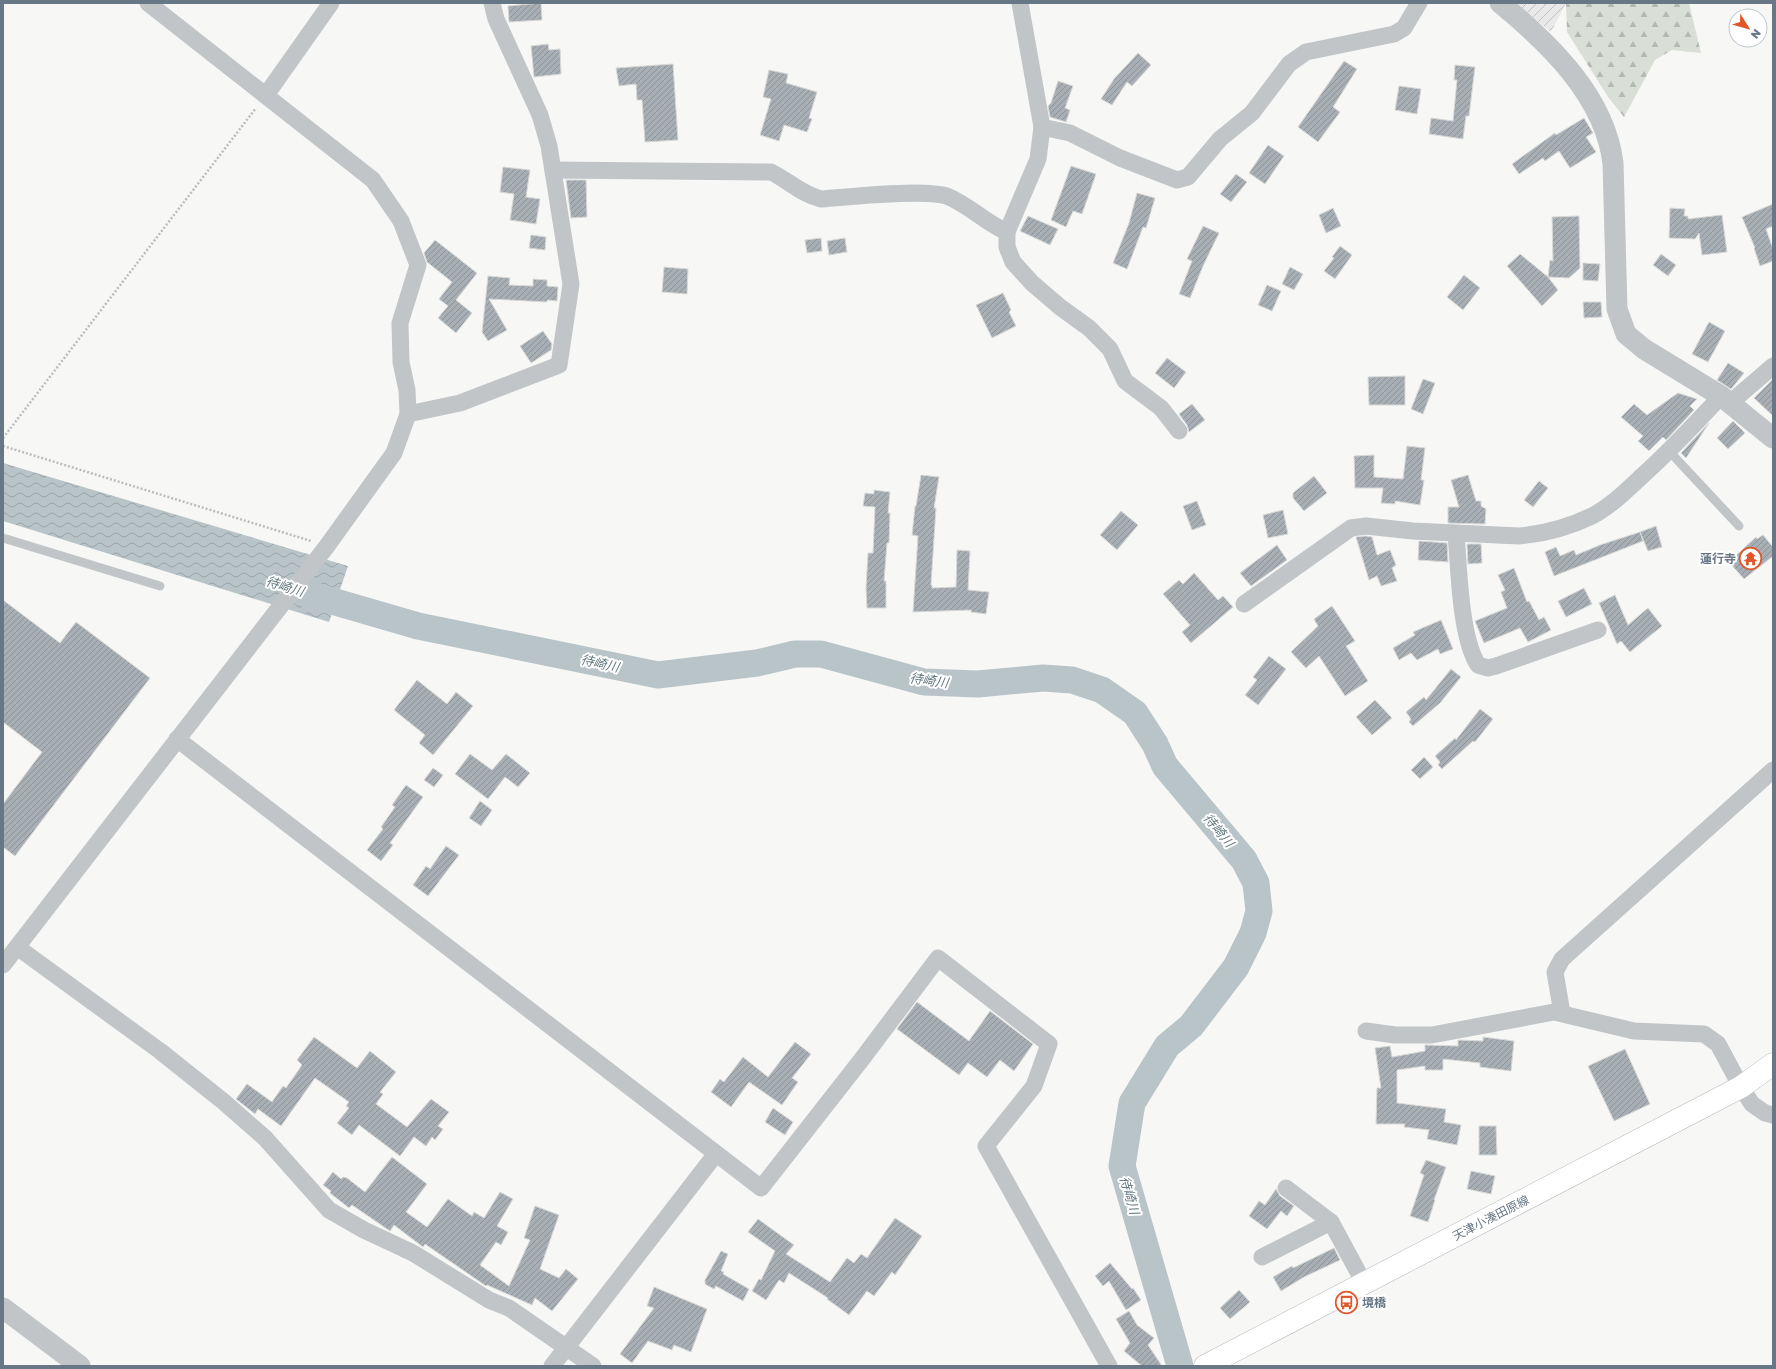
<svg xmlns="http://www.w3.org/2000/svg" width="1776" height="1369" viewBox="0 0 1776 1369" font-family="'Golos Text','Noto Sans JP',sans-serif">
<style>
.industrial{fill:url(#industrial-furrows)}
.forest{fill:url(#forest-firs)}
.water{fill:url(#water-waves)}
.lines{fill:none;stroke-linecap:round;stroke-linejoin:round}
.river{stroke:#b9c4c9;stroke-width:27}
.building{fill:url(#building-hatch);stroke:#d9d9d7}
.secondary-casing{stroke:#b5babf;stroke-width:23}
.path{stroke:#bbbec0;stroke-width:2.5;stroke-dasharray:2 2;stroke-linecap:butt}
.service{stroke:#c1c5c8;stroke-width:9}
.minor{stroke:#c1c5c8;stroke-width:17}
.tertiary{stroke:#c1c5c8;stroke-width:21}
.secondary{stroke:#fff;stroke-width:22}
.labels{text-anchor:middle;stroke-width:4;stroke-linejoin:round;paint-order:stroke}
.poi-label{font-size:12px;font-weight:bold;fill:#677785;stroke:#fff;text-anchor:end}
.street-label{font-size:12px;fill:#677785;stroke:#fff}
.water-label{font-size:13px;font-style:italic;fill:#637881;stroke:#fff}
</style>
<defs>
<pattern id="industrial-furrows" width="10" height="10" patternUnits="userSpaceOnUse"><rect width="10" height="10" fill="#e8e9e8"/><path d="M-1 1l2-2M0 10L10 0M9 11l2-2" fill="none" stroke="#c0c2c2"/></pattern>
<pattern id="forest-firs" width="22" height="20" patternUnits="userSpaceOnUse"><rect width="22" height="20" fill="#d9ded6"/><path d="M5 1l3.5 6h-7zM16 11l3.5 6h-7z" fill="#b4b9b3"/></pattern>
<pattern id="water-waves" width="16" height="10" patternUnits="userSpaceOnUse"><rect width="16" height="10" fill="#b9c4c9"/><path d="M0 5q4-4 8 0t8 0" fill="none" stroke="#9aa4a9"/></pattern>
<pattern id="building-hatch" width="6" height="6" patternUnits="userSpaceOnUse"><rect width="6" height="6" fill="#a7afb5"/><path d="M-1 1l2-2M0 6l6-6M5 7l2-2" fill="none" stroke="#8c9399"/></pattern>
</defs>
<rect width="100%" height="100%" fill="#f7f8f5"/>
<!-- industrial -->
<polygon class="industrial" points="1514,3 1566,3 1551,32"/>
<!-- forest -->
<polygon class="forest" points="1566,3 1689,3 1701,53 1672,50 1655,60 1624,117 1608,97 1567,32"/>
<!-- water -->
<polygon class="water" points="3,463 348,566 329,622 3,521"/>
<g class="lines">
<!-- river -->
<polyline class="river" points="301,592 418,626 658,675 757,663 795,654 821,654 924,682 978,684 1043,678 1072,680 1102,690 1135,713 1155,744 1165,766 1244,860 1256,883 1259,911 1253,933 1236,967 1191,1026 1167,1046 1132,1103 1122,1166 1180,1366"/>
</g>
<!-- building -->
<g class="building">
<polygon points="541,3 542,20 509,22 508,6"/>
<polygon points="548,44 549,50 560,49 561,74 534,77 531,46"/>
<polygon points="1138,53 1151,65 1132,86 1127,82 1112,105 1101,99 1114,79"/>
<polygon points="1344,61 1357,69 1333,107 1340,112 1318,142 1298,127"/>
<polygon points="673,64 678,140 645,142 642,100 637,100 636,84 619,86 616,68"/>
<polygon points="1455,65 1475,67 1469,116 1466,116 1463,139 1429,134 1431,118 1453,121 1457,80 1454,80"/>
<polygon points="769,70 788,74 786,83 817,92 809,118 812,119 807,132 784,125 779,141 760,135 771,99 763,97"/>
<polygon points="1058,81 1073,86 1065,108 1070,110 1066,122 1050,117 1048,106 1051,103"/>
<polygon points="1399,86 1421,89 1417,114 1395,110"/>
<polygon points="1584,118 1593,133 1586,137 1596,152 1570,168 1559,151 1545,161 1543,158 1519,174 1512,164 1555,133 1556,135"/>
<polygon points="1268,145 1284,156 1265,184 1249,173"/>
<polygon points="1071,166 1096,174 1082,214 1073,211 1066,227 1051,220"/>
<polygon points="503,167 530,170 526,197 540,199 536,224 510,220 514,194 500,192"/>
<polygon points="1236,174 1247,182 1231,202 1220,194"/>
<polygon points="566,180 586,180 587,217 571,218"/>
<polygon points="1137,193 1155,198 1146,228 1143,227 1127,269 1113,263 1129,223"/>
<polygon points="1773,204 1773,226 1766,229 1773,249 1773,261 1760,266 1754,248 1755,248 1742,217"/>
<polygon points="1333,208 1341,226 1326,233 1319,215"/>
<polygon points="1670,208 1685,209 1684,216 1688,216 1688,219 1722,215 1727,252 1702,255 1699,233 1695,239 1669,238"/>
<polygon points="1028,216 1058,229 1050,245 1020,231"/>
<polygon points="1579,216 1580,268 1569,278 1548,277 1550,260 1553,261 1552,217"/>
<polygon points="1203,226 1219,233 1203,266 1190,298 1179,294 1192,261 1187,259"/>
<polygon points="531,235 546,237 545,250 529,248"/>
<polygon points="821,238 822,251 807,253 805,240"/>
<polygon points="845,238 847,252 829,255 827,241"/>
<polygon points="435,240 477,273 456,300 472,313 456,333 438,318 448,306 439,299 452,282 427,262 424,253"/>
<polygon points="1340,246 1352,255 1335,279 1324,271 1334,258 1332,257"/>
<polygon points="1520,254 1548,277 1558,290 1542,306 1507,266"/>
<polygon points="1661,254 1676,265 1668,276 1653,265"/>
<polygon points="1583,263 1600,264 1598,281 1583,280"/>
<polygon points="664,267 688,269 687,294 662,292"/>
<polygon points="1290,267 1303,274 1294,290 1282,284"/>
<polygon points="1464,275 1480,288 1463,310 1447,297"/>
<polygon points="488,276 510,278 509,285 533,286 533,279 547,280 547,286 558,287 557,301 547,300 547,302 489,299 507,330 488,341 482,332"/>
<polygon points="1267,285 1281,291 1272,311 1258,305"/>
<polygon points="1003,293 1011,310 1009,312 1016,326 992,338 976,305"/>
<polygon points="1583,302 1601,302 1602,317 1584,318"/>
<polygon points="1709,322 1725,331 1708,362 1692,354"/>
<polygon points="543,331 552,344 551,350 531,363 520,346"/>
<polygon points="1167,358 1186,372 1174,388 1155,373"/>
<polygon points="1728,363 1744,373 1731,389 1717,380"/>
<polygon points="1405,376 1405,405 1369,405 1368,377"/>
<polygon points="1423,379 1435,383 1423,414 1411,409"/>
<polygon points="1773,379 1773,416 1754,398"/>
<polygon points="1678,393 1697,399 1690,406 1694,410 1666,440 1663,437 1649,451 1638,441 1643,436 1621,417 1634,404 1647,415"/>
<polygon points="1192,404 1205,420 1189,432 1187,425 1179,414"/>
<polygon points="1733,421 1745,433 1728,449 1717,438"/>
<polygon points="1709,423 1686,458 1681,453"/>
<polygon points="1407,446 1425,448 1421,480 1424,480 1420,505 1395,501 1395,504 1381,503 1383,488 1355,488 1354,456 1374,455 1374,477 1403,479"/>
<polygon points="921,475 939,477 934,508 936,508 931,585 932,585 932,588 956,587 957,550 970,551 968,590 989,592 986,614 971,612 971,610 913,612 918,536 912,535 915,506 916,506"/>
<polygon points="1468,475 1476,501 1481,501 1481,506 1486,509 1485,524 1448,523 1448,507 1459,507 1451,480"/>
<polygon points="1314,476 1327,493 1304,511 1293,498 1293,493"/>
<polygon points="1539,481 1548,488 1533,507 1524,500"/>
<polygon points="874,490 890,492 888,513 890,513 889,543 887,543 884,581 886,581 886,608 867,608 866,588 868,553 873,553 875,507 863,506 865,493 874,494"/>
<polygon points="1197,501 1206,525 1192,530 1183,506"/>
<polygon points="1283,510 1288,534 1268,538 1263,515"/>
<polygon points="1121,511 1138,525 1117,550 1100,535"/>
<polygon points="1656,526 1662,547 1648,551 1640,532"/>
<polygon points="1640,532 1643,541 1554,576 1545,552 1556,547 1560,556 1574,550 1576,555 1600,545"/>
<polygon points="1763,535 1773,547 1773,556 1744,579 1729,562 1756,537 1757,539"/>
<polygon points="1366,536 1372,537 1377,555 1390,550 1396,565 1392,568 1397,581 1381,586 1377,576 1369,580 1356,537"/>
<polygon points="1419,541 1447,543 1448,562 1418,560"/>
<polygon points="1467,544 1481,544 1482,563 1468,564"/>
<polygon points="1277,545 1287,560 1251,586 1240,573"/>
<polygon points="1514,568 1527,602 1529,601 1539,620 1544,617 1551,630 1528,642 1520,628 1484,643 1475,621 1507,608 1501,592 1505,590 1498,575"/>
<polygon points="1194,573 1218,600 1223,596 1233,607 1191,643 1182,632 1190,625 1163,594 1179,580 1183,584"/>
<polygon points="1584,588 1592,604 1566,617 1558,601"/>
<polygon points="1615,595 1628,625 1648,608 1662,626 1630,652 1621,641 1617,644 1599,603"/>
<polygon points="3,600 60,643 76,622 150,678 15,856 3,847 3,804 42,752 3,722"/>
<polygon points="1332,606 1355,641 1346,646 1368,681 1345,696 1319,656 1306,668 1291,652 1318,626 1314,619"/>
<polygon points="1441,620 1453,649 1440,654 1438,649 1417,660 1411,653 1399,660 1393,648 1415,635 1413,632"/>
<polygon points="1269,656 1286,669 1258,705 1245,695 1257,680 1253,677"/>
<polygon points="1451,669 1461,677 1440,703 1413,726 1409,722 1411,719 1406,712 1424,697 1426,700"/>
<polygon points="417,680 447,704 456,692 473,706 433,755 419,743 425,735 394,710"/>
<polygon points="1375,700 1392,718 1372,735 1356,717"/>
<polygon points="1480,709 1493,719 1475,742 1473,741 1442,769 1438,765 1440,762 1435,756 1455,738 1456,740"/>
<polygon points="470,754 492,770 506,754 530,773 518,787 505,777 488,799 455,774"/>
<polygon points="1424,757 1433,767 1420,779 1411,770"/>
<polygon points="433,768 443,775 434,787 424,780"/>
<polygon points="406,785 423,797 390,843 393,845 381,861 367,850 383,829 381,827 395,807 392,805"/>
<polygon points="480,801 492,810 481,826 469,818"/>
<polygon points="446,846 459,855 428,896 413,885 426,866 430,869"/>
<polygon points="917,1002 969,1041 990,1011 1033,1044 1014,1071 1000,1060 987,1077 968,1063 959,1075 897,1029"/>
<polygon points="314,1037 357,1068 370,1051 396,1072 380,1092 383,1094 376,1104 407,1127 431,1099 449,1112 438,1126 443,1129 435,1140 432,1137 426,1146 414,1137 400,1156 359,1125 352,1135 337,1123 349,1108 346,1106 349,1102 315,1078 281,1126 258,1109 255,1114 236,1099 247,1084 272,1102 283,1086 286,1088 302,1065 297,1060"/>
<polygon points="1483,1037 1514,1041 1511,1071 1480,1067 1480,1063 1443,1059 1443,1070 1425,1070 1425,1066 1397,1070 1397,1103 1446,1109 1444,1122 1461,1125 1457,1145 1427,1139 1429,1130 1404,1127 1405,1124 1376,1124 1377,1088 1381,1088 1375,1048 1390,1046 1392,1057 1425,1051 1425,1045 1458,1046 1458,1040 1483,1041"/>
<polygon points="795,1042 811,1054 792,1078 798,1082 782,1105 749,1082 731,1107 711,1092 720,1079 724,1082 743,1057 768,1077"/>
<polygon points="1625,1049 1650,1104 1614,1121 1588,1066"/>
<polygon points="773,1108 793,1122 785,1135 765,1122"/>
<polygon points="1479,1126 1496,1126 1497,1155 1479,1155"/>
<polygon points="392,1157 427,1184 406,1212 427,1227 448,1199 472,1216 474,1212 484,1218 500,1192 513,1199 497,1226 508,1232 501,1245 496,1242 480,1265 509,1286 530,1240 524,1238 535,1206 559,1215 540,1269 559,1278 566,1269 578,1279 552,1311 535,1298 532,1305 487,1285 486,1286 425,1244 423,1247 394,1225 390,1231 352,1205 349,1208 330,1193 331,1191 323,1185 333,1172 341,1179 343,1177 347,1178 365,1192"/>
<polygon points="1426,1160 1446,1167 1434,1200 1435,1200 1428,1222 1410,1216 1424,1175 1420,1173"/>
<polygon points="1471,1171 1495,1176 1491,1194 1467,1189"/>
<polygon points="1276,1189 1280,1196 1294,1206 1287,1216 1281,1211 1267,1229 1249,1216 1259,1201 1265,1205"/>
<polygon points="895,1218 922,1236 895,1275 892,1272 874,1296 867,1291 849,1315 827,1299 828,1298 789,1273 784,1283 779,1280 766,1300 752,1291 759,1279 761,1280 775,1251 748,1232 758,1219 794,1245 786,1254 830,1282 847,1258 854,1263 861,1254 867,1258"/>
<polygon points="1334,1248 1340,1260 1304,1277 1281,1291 1273,1277 1292,1266 1293,1268"/>
<polygon points="721,1251 728,1254 721,1271 724,1272 723,1274 749,1289 743,1301 716,1286 714,1289 705,1284 705,1280"/>
<polygon points="1110,1263 1132,1289 1133,1288 1141,1300 1126,1310 1109,1281 1103,1286 1095,1276"/>
<polygon points="654,1287 707,1309 691,1352 674,1345 672,1350 648,1341 632,1363 620,1354 654,1308 647,1306"/>
<polygon points="1239,1290 1250,1302 1230,1319 1220,1308"/>
<polygon points="1129,1311 1137,1325 1154,1338 1148,1345 1162,1366 1142,1366 1124,1351 1130,1343 1116,1319"/>
</g>
<g class="lines">
<defs>
<polyline id="secondary" points="1205,1366 1741,1087 1773,1064"/>
</defs>
<!-- secondary casing -->
<use href="#secondary" class="secondary-casing"/>
<!-- path -->
<g class="path">
<polyline points="3,438 256,108"/>
<polyline points="3,446 311,541"/>
</g>
<!-- service -->
<g class="service">
<polyline points="1669,451 1739,526"/>
<polyline points="3,538 160,586"/>
</g>
<!-- minor -->
<g class="minor">
<polyline points="1020,3 1042,127 1038,159 1007,232 1007,247 1013,262 1032,283 1060,307 1089,328 1110,349 1125,381 1161,408 1179,431"/>
<polyline points="266,95 331,3"/>
<polyline points="1042,127 1070,133 1120,158 1177,180 1188,177 1220,139 1252,113 1289,64 1306,52 1394,34 1404,28 1419,3"/>
<path d="M553,170L771,172C789,181 801,194 821,199C846,197 929,188 949,197C970,206 986,223 1007,232"/>
<polyline points="1730,403 1773,366"/>
<polyline points="408,414 460,403 559,365 571,284 549,146 540,115 496,19 492,3"/>
<path d="M1456,534C1459,568 1460,637 1478,665L1488,668L1496,666L1598,630"/>
<path d="M1244,604L1351,528L1366,526L1413,531L1519,536C1544,534 1569,527 1592,516C1611,506 1626,491 1642,476C1670,451 1695,424 1721,396"/>
<polyline points="177,739 761,1188 862,1059 938,958 1049,1044 1034,1086 986,1146 1109,1366"/>
<polyline points="17,947 160,1051 224,1102 265,1138 329,1210 364,1230 413,1253 489,1300 509,1308 593,1366"/>
<polyline points="3,965 327,546 394,453 408,414 407,390 401,362 400,323 418,265 401,221 373,180 148,3"/>
<polyline points="1562,1013 1555,972 1562,959 1773,770"/>
<polyline points="1366,1031 1395,1035 1432,1035 1554,1012 1634,1031 1704,1034 1718,1044 1741,1087 1752,1104 1765,1113 1773,1115"/>
<polyline points="1286,1188 1331,1222"/>
<polyline points="1262,1257 1331,1222 1364,1283"/>
<polyline points="552,1366 715,1155"/>
</g>
<!-- tertiary -->
<g class="tertiary">
<path d="M1500,3C1550,44 1605,97 1613,163L1617,309L1626,334L1644,349L1721,396L1773,438"/>
<polyline points="3,1308 80,1366"/>
</g>
<!-- secondary -->
<use href="#secondary" class="secondary"/>
</g>
<!-- icons -->
<defs>
<symbol id="temple-ring" viewBox="-11 -11 22 22"><circle r="9.5" fill="#fff" stroke="#e1572b" stroke-width="1.5"/><path d="M0-6L5-2H3V0L6.5 2.5H4V6H1.5V3h-3V6H-4V2.5H-6.5L-3 0V-2H-5Z" fill="#e1572b"/></symbol>
<symbol id="bus-ring" viewBox="-11 -11 22 22"><circle r="9.5" fill="#fff" stroke="#e1572b" stroke-width="1.5"/><path d="M-5-6H5V4H4V6H2V4H-2V6H-4V4H-5ZM-3.5-4V0h7V-4ZM-3.5 1.2v1.5H-2V1.2ZM2 1.2v1.5H3.5V1.2Z" fill="#e1572b"/></symbol>
</defs>
<g fill-rule="evenodd">
<use href="#temple-ring" x="1738" y="546" width="25" height="25"/>
<use href="#bus-ring" x="1334" y="1290" width="25" height="25"/>
</g>
<g class="labels">
<!-- poi labels -->
<g class="poi-label">
<text x="1736" y="563">蓮行寺</text>
<text x="1362" y="1307" text-anchor="start">境橋</text>
</g>
<!-- street labels -->
<g class="street-label">
<text transform="translate(1491 1218) rotate(-27)" y="4">天津小湊田原線</text>
</g>
<!-- water labels -->
<g class="water-label">
<text transform="translate(285 586) rotate(17)" y="5">待崎川</text>
<text transform="translate(600 663) rotate(12)" y="5">待崎川</text>
<text transform="translate(929 680) rotate(8)" y="5">待崎川</text>
<text transform="translate(1219 830) rotate(50)" y="5">待崎川</text>
<text transform="translate(1130 1195) rotate(74)" y="5">待崎川</text>
</g>
</g>
<!-- border -->
<rect width="1776" height="1369" fill="none" stroke="#677785" stroke-width="8"/>
<!-- north arrow -->
<g transform="translate(1748 28) rotate(127)"><circle r="19" fill="#ffffff" stroke="#c2c9ce"/>
<path d="M0-3L7 15L0 10L-7 15Z" fill="#e1572b"/>
<text y="-6" font-size="11" font-weight="bold" text-anchor="middle" fill="#677785">N</text>
</g>
</svg>
